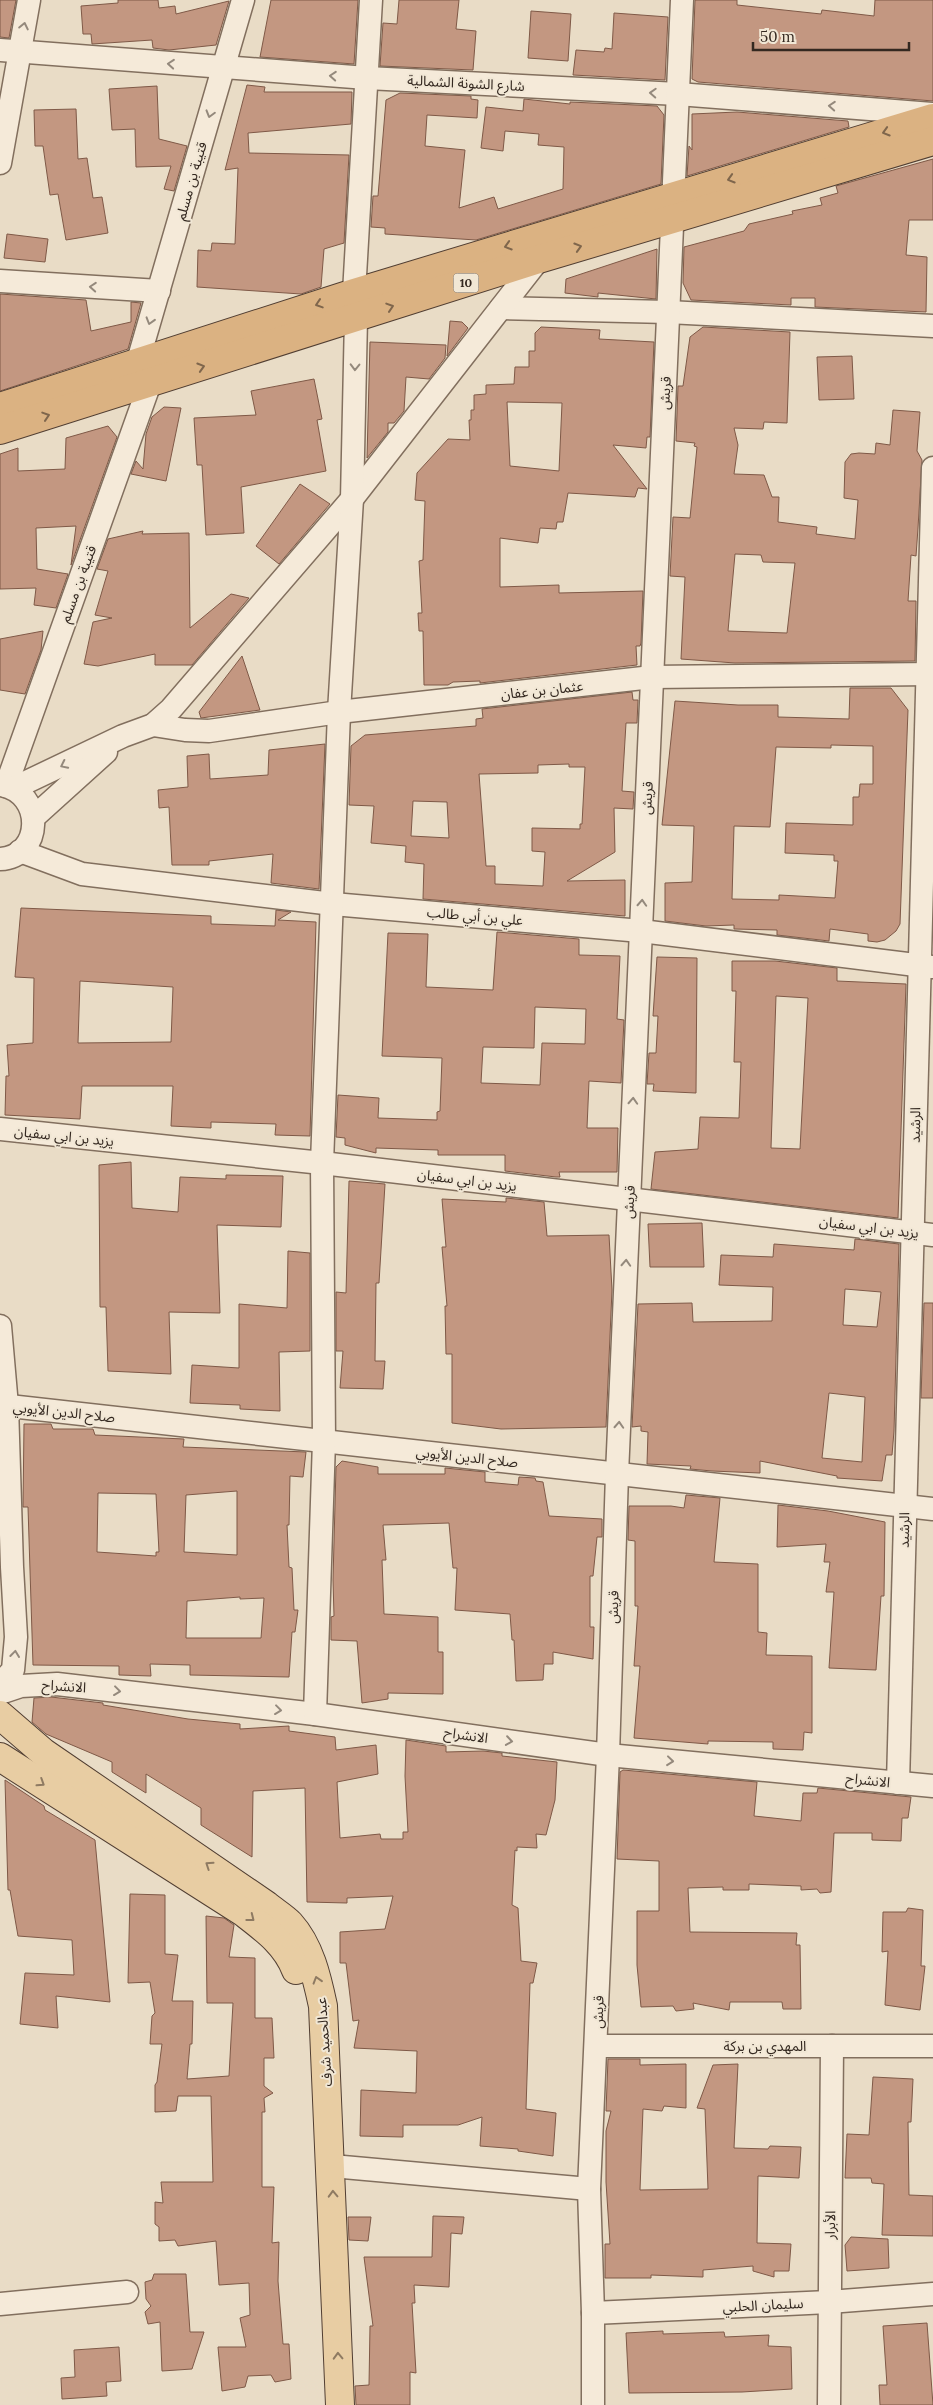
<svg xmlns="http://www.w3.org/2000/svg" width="933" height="2405" viewBox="0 0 933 2405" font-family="Lora,'Noto Sans Arabic',serif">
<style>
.building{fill:#c39781;stroke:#7f5947;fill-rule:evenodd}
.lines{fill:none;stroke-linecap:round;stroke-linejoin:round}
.minor-casing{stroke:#826f5e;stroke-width:25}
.primary-casing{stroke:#513e32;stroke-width:30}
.trunk-casing{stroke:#513e32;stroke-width:30}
.minor{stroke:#f5ead9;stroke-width:22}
.primary{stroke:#e8cda3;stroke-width:28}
.trunk{stroke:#dbb282;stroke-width:28}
.oneway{stroke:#94897c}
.oneway2{stroke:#7f664c}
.oneway3{stroke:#8e7a62}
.labels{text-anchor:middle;stroke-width:4;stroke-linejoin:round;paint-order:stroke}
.shield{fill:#f1e7d5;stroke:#6d6156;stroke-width:1}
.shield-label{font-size:12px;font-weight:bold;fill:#342820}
.street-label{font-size:14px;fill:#342820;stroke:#f1e7d5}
</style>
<rect width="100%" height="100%" fill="#e9dcc6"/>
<!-- building -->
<g class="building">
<polygon points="0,0 16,0 9,38 0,37"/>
<polygon points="118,0 158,0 159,8 175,6 176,14 229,1 216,45 169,50 153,48 152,40 92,44 91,34 83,34 81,6 118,3"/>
<polygon points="271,0 358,0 354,64 260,57"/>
<polygon points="399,0 459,0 456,29 476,31 473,70 380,66 383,23 397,24"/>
<polygon points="695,0 737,0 737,5 821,14 822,10 874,16 875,0 933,0 933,101 698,82 692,79"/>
<polygon points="531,11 571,14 568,61 528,58"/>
<polygon points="614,13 668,17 665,80 573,75 576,50 604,52 605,48 612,49"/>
<polygon points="247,85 265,87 264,92 352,92 351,124 248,133 249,153 349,155 344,243 324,249 321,287 301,294 197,287 198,250 211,251 212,243 235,244 238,168 225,170"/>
<polygon points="157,86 159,139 187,146 174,191 164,189 171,166 136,167 135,129 112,130 109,89"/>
<polygon points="400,93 471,96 471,99 478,100 477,118 427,115 425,146 465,150 459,208 494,197 498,209 563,189 564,147 538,145 539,134 505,131 503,151 481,148 486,107 523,111 524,99 570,104 570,102 657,106 664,115 661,184 476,240 385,234 385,228 371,227 373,196 378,196 386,100"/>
<polygon points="76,109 78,159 87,158 93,198 102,197 108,233 66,240 58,194 50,195 43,146 35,146 34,110"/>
<polygon points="737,112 848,121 849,127 687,176 689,146 692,150 692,114"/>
<polygon points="933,159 933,220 909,220 906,255 927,257 926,312 815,307 815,298 791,298 791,305 691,300 683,283 684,247 744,231 749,224 793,214 792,211 822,205 820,198 838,193 836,186"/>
<polygon points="7,234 48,239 45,262 4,258"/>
<polygon points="657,249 656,299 598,293 598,297 565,293 566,279"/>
<polygon points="0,294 86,300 91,331 131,322 131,302 141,303 128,349 0,391"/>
<polygon points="450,321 462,322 468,328 447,356"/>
<path d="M541,327L600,330L599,339L654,342L650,437H647L646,448L613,445L647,489L638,488L635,497L568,493L563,522H557L556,529L540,528L538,543L500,538V587L559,585V593L643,591L641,643L640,646H636L637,665L480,683V681L453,682L448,685H424L423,631H419L418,613H422L419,561L423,560L425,501L415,500L417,473L448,439L470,440L469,420H471V410H474V395L486,394V385L514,384L515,367H529V351H535V333ZM507,402L562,403L559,471L510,466Z"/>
<path d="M703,327L790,332L787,423L764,422L763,429L734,428L738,445L734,474L764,475L772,497H779L778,522L817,527L816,534L855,539L858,500L844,498L845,462L851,454L859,453L875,454L876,443L890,445L893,410L920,412L917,451L922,460L918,528L916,556L911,555L908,601H916L915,661L735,663L681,659L685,577L670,576L673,517L690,518L697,447L694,446L695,443L676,441L678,386H683L690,337ZM735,554L761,555L763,562L795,563L787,633L728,631Z"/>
<polygon points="370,342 446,345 445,358 429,379 406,377 404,411 394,423 388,423 388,432 367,458"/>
<polygon points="852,356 854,399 819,400 817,357"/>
<polygon points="314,379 322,419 317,420 326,471 241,487 244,533 206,535 202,465 197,465 194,418 256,415 251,391"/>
<polygon points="164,407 181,408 166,481 131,474 136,461 143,469 146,434 152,417"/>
<polygon points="108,426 117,437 71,565 76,526 36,528 37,569 68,574 56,608 34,605 36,588 0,589 0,454 18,448 18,471 65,469 66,438"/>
<polygon points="300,484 330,504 279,564 256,546"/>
<polygon points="143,531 142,534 189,533 190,628 231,594 249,598 192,665 155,665 155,654 98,666 84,664 93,622 112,618 95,615 108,571 97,569 108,539"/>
<polygon points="43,631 41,650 25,694 0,690 0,639"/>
<polygon points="242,656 260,710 201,718 199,712"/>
<path d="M850,688H891L908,710L900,924L896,931L885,940L877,942L868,941V934L830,929L829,941L777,935V930L734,929V925L706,926L665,921V883L692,882L694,826L662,825L675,701L738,705H778V717L849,719ZM831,745L873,746V784H860L859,797H853V825L786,823L785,853L834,855V861H838L835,898L779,895V900L732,899L734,826L770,827L776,747L831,748Z"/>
<path d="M632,692L633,700H638L637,723H626L622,791L634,792L633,809L614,808L615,852L567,881L625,880V916L423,899L424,864L405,862L406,846L371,843L374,806L349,805L351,746L365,735L476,726V719L483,718L482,709ZM569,764V767H585L582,824H580V829L532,828V851L545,852L543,886L495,884V866H486L479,774L538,773V765ZM413,801L447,802L449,838L411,836Z"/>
<polygon points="325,744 319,889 271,883 273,854 209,861 209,865 172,865 169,807 159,808 158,790 188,787 187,756 209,754 210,779 268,775 269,750"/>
<path d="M21,908L211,916V924L275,926L276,910L291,912L278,920L316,922L310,1136L275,1135L276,1124L211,1122V1128L171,1126L173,1086H82L80,1119L5,1115L6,1076H9L7,1045L33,1043L34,978L15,977ZM80,981L173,987L171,1042L78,1043Z"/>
<path d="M497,932L579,939V955L620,956L617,1019L624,1020L621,1083L589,1081L587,1128H618L617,1172H559L560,1177H556L505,1171V1155H438V1150L376,1148V1153L345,1145V1138L336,1137L338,1095L379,1098L378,1118L437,1120V1112L440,1111L442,1058L382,1056L388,933L428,934L426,987L493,990ZM535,1007L586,1009L585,1044L542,1043L540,1085L481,1083L483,1047L534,1048Z"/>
<polygon points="657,957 697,958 696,1093 653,1091 654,1084 647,1084 649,1053 656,1053 658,1016 653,1016"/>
<path d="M732,961H775L837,968V981L906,984L898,1218L651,1189L655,1152L698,1149L700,1117L739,1118L741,1062H734L736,991H732ZM776,996L808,998L800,1149L771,1148Z"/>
<polygon points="131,1162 132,1208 178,1212 180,1177 226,1179 226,1175 283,1176 281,1227 217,1225 220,1313 169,1312 171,1374 108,1371 106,1307 100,1307 99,1165"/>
<polygon points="349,1181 385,1184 379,1283 376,1283 375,1361 385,1361 383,1389 340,1388 343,1351 336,1351 336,1292 346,1293"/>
<polygon points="506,1198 544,1202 547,1236 609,1235 612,1290 606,1427 501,1429 452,1423 452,1354 446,1354 445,1306 447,1306 442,1247 446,1247 442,1199 506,1202"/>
<polygon points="702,1223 704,1267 650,1267 648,1224"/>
<path d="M855,1239L899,1244L894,1431L892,1455H886L882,1481L837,1478V1476L760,1461V1473L712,1471L690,1469L691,1466L647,1464L648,1432L641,1431V1426L632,1427L638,1304L692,1303L693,1322L772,1321L773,1287L719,1285L721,1255L773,1257L774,1244L854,1250ZM845,1289L881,1292L877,1327L843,1325ZM829,1393L865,1397L862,1462L822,1458Z"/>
<polygon points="288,1251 310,1253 310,1351 279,1352 280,1411 240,1409 240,1405 190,1403 192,1365 239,1368 239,1304 287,1308"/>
<polygon points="924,1303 933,1303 933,1398 921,1398"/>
<path d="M24,1424H51L53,1429H93L95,1435L184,1439L183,1447L306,1452L303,1477L290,1476L289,1525H287L289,1567L292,1568L294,1610H298L295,1632H292L289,1677L190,1675V1665L150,1664L151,1676L119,1675V1666L33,1665L28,1507H23ZM237,1491V1555L184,1552L186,1495ZM98,1493L156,1494L159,1552H156V1556L97,1552ZM240,1597V1599L264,1598L261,1638H186L187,1601Z"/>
<polygon points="342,1461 378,1467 378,1474 445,1474 445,1468 485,1472 485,1482 518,1485 519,1477 535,1478 536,1481 543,1482 549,1516 602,1519 602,1537 597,1537 593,1576 590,1576 590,1627 594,1627 593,1659 553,1652 553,1664 544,1664 543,1680 516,1681 514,1640 512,1640 510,1614 455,1610 457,1568 453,1568 449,1523 383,1525 386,1560 382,1560 384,1614 438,1617 438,1652 443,1652 443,1694 388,1693 388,1699 362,1703 357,1641 331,1640 331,1617 334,1616 333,1580 336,1467"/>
<polygon points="686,1495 720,1498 714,1562 758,1564 758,1632 767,1633 766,1655 812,1656 812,1733 804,1732 803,1750 773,1749 773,1742 708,1741 708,1744 634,1738 640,1666 634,1666 638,1606 635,1606 635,1541 628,1540 629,1506 671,1506 684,1508"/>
<polygon points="778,1505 828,1511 885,1522 884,1596 881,1596 876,1670 829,1668 834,1592 826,1592 830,1562 824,1562 826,1544 777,1547"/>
<polygon points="51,1697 103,1703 103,1705 188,1719 240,1724 240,1729 289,1726 289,1731 335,1737 336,1750 376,1745 378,1774 337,1782 340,1838 380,1834 381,1839 403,1839 403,1832 408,1832 405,1776 406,1740 446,1746 446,1752 483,1751 502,1753 502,1756 557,1762 555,1800 546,1835 536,1834 537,1848 517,1847 517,1851 515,1850 512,1905 518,1908 521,1961 537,1963 533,1983 530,1983 526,2109 556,2113 553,2156 518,2151 518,2149 480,2146 482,2117 458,2125 403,2125 403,2137 360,2136 361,2090 416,2093 417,2051 354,2048 359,2020 353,2021 346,1963 340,1963 340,1932 385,1929 393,1896 347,1898 347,1903 307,1902 305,1788 253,1791 252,1857 201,1825 201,1808 146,1774 146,1793 112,1772 112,1762 46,1734 32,1722 34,1698"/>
<polygon points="623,1770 757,1782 754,1816 801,1821 803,1793 817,1793 818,1788 911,1797 908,1818 902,1818 901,1841 872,1840 872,1833 834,1833 831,1892 820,1893 817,1889 801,1890 801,1886 749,1884 749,1890 723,1890 723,1887 688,1888 690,1932 797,1933 796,1945 800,1945 801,2009 783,2009 782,2002 730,2002 729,2010 693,2003 694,2009 676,2011 673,2006 641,2007 637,1965 637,1911 659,1911 659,1861 617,1859 620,1772"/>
<polygon points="5,1780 44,1806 45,1810 95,1840 110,2002 56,1996 58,2028 20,2024 25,1973 74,1975 72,1940 18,1936 10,1890 8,1890"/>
<polygon points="130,1894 165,1895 165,1954 178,1955 172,2001 193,2001 192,2044 190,2044 187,2079 229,2076 233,2003 207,2003 206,1916 224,1918 234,1925 229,1957 255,1958 255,2018 272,2018 274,2058 264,2058 264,2086 273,2093 264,2098 265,2112 262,2112 262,2187 274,2187 272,2243 279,2242 278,2281 283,2344 289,2344 291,2379 275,2382 271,2375 248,2376 245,2387 222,2391 218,2347 246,2347 240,2318 250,2315 249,2283 219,2285 216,2241 178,2246 175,2240 159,2241 159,2227 155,2224 155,2202 163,2203 161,2182 213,2182 211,2096 178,2096 176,2111 155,2112 155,2085 157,2082 162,2044 150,2044 152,2016 155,2013 150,1982 128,1983"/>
<polygon points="908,1908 923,1910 921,1966 925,1966 920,2010 885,2005 888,1951 882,1952 883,1912 906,1912"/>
<polygon points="608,2059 640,2059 640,2065 686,2064 686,2108 664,2106 662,2111 643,2109 640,2190 708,2189 705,2109 697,2108 713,2065 738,2064 734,2148 768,2149 770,2146 801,2147 799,2178 758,2176 757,2243 791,2244 789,2271 774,2271 774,2277 753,2271 753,2266 703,2270 703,2277 651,2275 651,2278 605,2278 605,2244 610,2244 606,2182 606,2131 611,2111 606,2111"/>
<polygon points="873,2077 913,2079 911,2122 908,2122 909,2195 933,2196 933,2236 882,2235 884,2184 872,2183 871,2178 845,2178 847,2134 869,2135"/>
<polygon points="433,2216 464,2217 462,2234 451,2233 449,2287 414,2285 415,2303 412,2303 416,2373 410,2372 410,2405 356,2405 355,2386 369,2385 370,2326 373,2326 364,2257 432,2257"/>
<polygon points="348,2217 371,2217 368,2241 349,2240"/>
<polygon points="851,2237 888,2239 889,2268 847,2271 845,2245"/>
<polygon points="154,2274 186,2274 190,2332 204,2332 192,2369 162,2371 160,2322 148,2324 145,2312 151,2306 146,2299 145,2282 152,2280"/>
<polygon points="927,2323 933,2405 880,2405 879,2385 887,2385 883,2326"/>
<polygon points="663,2331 663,2334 724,2332 725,2337 769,2335 768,2346 791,2347 792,2389 742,2392 629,2393 626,2333"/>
<polygon points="119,2347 121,2381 106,2382 107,2396 62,2399 61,2378 75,2377 74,2350"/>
</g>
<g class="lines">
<defs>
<g id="minor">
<polyline points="0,50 367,78 678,94 933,114"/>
<polyline points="0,163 29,0"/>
<polyline points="0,281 159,291"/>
<polyline points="354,293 371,0"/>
<polyline points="501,308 668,312 933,326"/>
<polyline points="138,361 243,0"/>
<polyline points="153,725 185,730 209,731 339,712 652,677 933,674"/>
<polyline points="6,786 150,383"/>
<polyline points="14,788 123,736 153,725 171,709 352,499 539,259"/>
<polyline points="34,817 106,752"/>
<polyline points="20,851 82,874 333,904 641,931 932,967"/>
<path d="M0,859C43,857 45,793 1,785"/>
<polyline points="0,1129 322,1163 933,1235"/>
<polyline points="0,1326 7,1406 12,1567 16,1637 13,1670 0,1684"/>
<polyline points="0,1405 933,1509"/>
<polyline points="0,1693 21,1686 57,1684 315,1714 608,1755 933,1786"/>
<polyline points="315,1714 324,1441 322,1163 339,712 352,499 356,318"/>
<polyline points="898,1783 933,468"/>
<polyline points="596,2046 933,2046"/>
<polyline points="332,2166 589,2189"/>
<polyline points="0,2304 127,2292"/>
<polyline points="593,2313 829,2302 933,2294"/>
<polyline points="593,2405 593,2313 589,2189 608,1755 617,1474 682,0"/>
<polyline points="829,2405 832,2046"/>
</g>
<g id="primary">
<path d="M0,1715L44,1753L266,1905C273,1911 283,1917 290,1924C310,1946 317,1978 323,2006L340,2405"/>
<path d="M0,1757L243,1912C265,1929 286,1944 296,1970"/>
</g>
<g id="trunk">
<polyline points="0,407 354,293 933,118"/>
<polyline points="0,430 539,259 933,141"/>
</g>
</defs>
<!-- minor casing -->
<use href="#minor" class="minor-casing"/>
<!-- primary casing -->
<use href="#primary" class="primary-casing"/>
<!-- trunk casing -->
<use href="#trunk" class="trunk-casing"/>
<!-- minor -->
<use href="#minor" class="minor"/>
<!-- primary -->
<use href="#primary" class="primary"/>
<!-- trunk -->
<use href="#trunk" class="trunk"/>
</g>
<!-- one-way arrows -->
<defs><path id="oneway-chevron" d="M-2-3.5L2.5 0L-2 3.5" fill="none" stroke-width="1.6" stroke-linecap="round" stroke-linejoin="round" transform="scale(1.25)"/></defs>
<g class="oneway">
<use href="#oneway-chevron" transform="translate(24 26) rotate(-78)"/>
<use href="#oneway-chevron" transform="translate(171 64) rotate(-175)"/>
<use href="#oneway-chevron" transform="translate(333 76) rotate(-176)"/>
<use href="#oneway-chevron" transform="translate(653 93) rotate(-177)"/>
<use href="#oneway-chevron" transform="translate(832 106) rotate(-176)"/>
<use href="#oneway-chevron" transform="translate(210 114) rotate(106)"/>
<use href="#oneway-chevron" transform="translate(93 287) rotate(-176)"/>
<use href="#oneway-chevron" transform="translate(150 321) rotate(107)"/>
<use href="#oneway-chevron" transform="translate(355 367) rotate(91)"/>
<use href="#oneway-chevron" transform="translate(64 765) rotate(154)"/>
<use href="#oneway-chevron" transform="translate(642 903) rotate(-87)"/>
<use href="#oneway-chevron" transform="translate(633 1101) rotate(-87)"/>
<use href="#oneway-chevron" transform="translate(626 1263) rotate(-87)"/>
<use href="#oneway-chevron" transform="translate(619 1425) rotate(-87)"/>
<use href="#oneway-chevron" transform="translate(15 1654) rotate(-83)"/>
<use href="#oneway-chevron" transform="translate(117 1691) rotate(7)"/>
<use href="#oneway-chevron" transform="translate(278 1710) rotate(7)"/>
<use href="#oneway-chevron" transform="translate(509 1741) rotate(8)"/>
<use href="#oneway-chevron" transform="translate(670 1761) rotate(6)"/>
</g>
<g class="oneway2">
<use href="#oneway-chevron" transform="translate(886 132) rotate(163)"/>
<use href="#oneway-chevron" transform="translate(731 179) rotate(163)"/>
<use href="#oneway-chevron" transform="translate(508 246) rotate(163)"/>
<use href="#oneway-chevron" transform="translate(578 247) rotate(-17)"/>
<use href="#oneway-chevron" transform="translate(319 304) rotate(162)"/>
<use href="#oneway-chevron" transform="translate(390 307) rotate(-18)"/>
<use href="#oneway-chevron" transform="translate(201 367) rotate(-17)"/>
<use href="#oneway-chevron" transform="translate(46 416) rotate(-18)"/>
</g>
<g class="oneway3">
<use href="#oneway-chevron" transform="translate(41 1783) rotate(33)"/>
<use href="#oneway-chevron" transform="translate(209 1865) rotate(-146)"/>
<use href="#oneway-chevron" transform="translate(251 1918) rotate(38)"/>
<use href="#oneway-chevron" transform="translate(317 1980) rotate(-107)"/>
<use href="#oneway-chevron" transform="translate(333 2194) rotate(-92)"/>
<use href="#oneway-chevron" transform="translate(338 2356) rotate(-92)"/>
</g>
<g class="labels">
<!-- shield labels -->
<rect class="shield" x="453.5" y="273.5" width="25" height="19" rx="4"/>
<g class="shield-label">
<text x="466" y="287">10</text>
</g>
<!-- street labels -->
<g class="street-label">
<text transform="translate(466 83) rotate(3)" y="5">شارع الشونة الشمالية</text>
<text transform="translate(191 181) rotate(-74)" y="5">قتيبة بن مسلم</text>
<text transform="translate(665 393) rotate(-87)" y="5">قريش</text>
<text transform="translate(78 584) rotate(-70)" y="5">قتيبة بن مسلم</text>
<text transform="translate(542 690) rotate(-6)" y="5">عثمان بن عفان</text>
<text transform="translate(647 798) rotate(-87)" y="5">قريش</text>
<text transform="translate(475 916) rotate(5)" y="5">علي بن أبي طالب</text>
<text transform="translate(915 1125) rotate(-89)" y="5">الرشيد</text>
<text transform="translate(64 1136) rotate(6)" y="5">يزيد بن ابي سفيان</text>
<text transform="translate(467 1180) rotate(7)" y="5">يزيد بن ابي سفيان</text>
<text transform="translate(629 1202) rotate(-87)" y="5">قريش</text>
<text transform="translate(869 1227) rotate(7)" y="5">يزيد بن ابي سفيان</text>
<text transform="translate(64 1412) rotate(6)" y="5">صلاح الدين الأيوبي</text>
<text transform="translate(467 1457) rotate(6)" y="5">صلاح الدين الأيوبي</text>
<text transform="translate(904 1530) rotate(-89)" y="5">الرشيد</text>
<text transform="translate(613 1607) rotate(-88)" y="5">قريش</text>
<text transform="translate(64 1686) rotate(4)" y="5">الانشراح</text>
<text transform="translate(466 1735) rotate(8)" y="5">الانشراح</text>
<text transform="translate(868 1780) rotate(6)" y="5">الانشراح</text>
<text transform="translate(598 2012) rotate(-88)" y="5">قريش</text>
<text transform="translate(324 2042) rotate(-94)" y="5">عبدالحميد شرف</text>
<text x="765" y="2051">المهدي بن بركة</text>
<text transform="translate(830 2225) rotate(-89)" y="5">الأبرار</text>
<text transform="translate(763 2305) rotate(-3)" y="5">سليمان الحلبي</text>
</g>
</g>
<!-- scale -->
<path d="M753 42v8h156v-8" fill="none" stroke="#342820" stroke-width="2.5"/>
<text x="760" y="42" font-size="15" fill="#342820" stroke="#f1e7d5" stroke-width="4" paint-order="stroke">50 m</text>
</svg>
